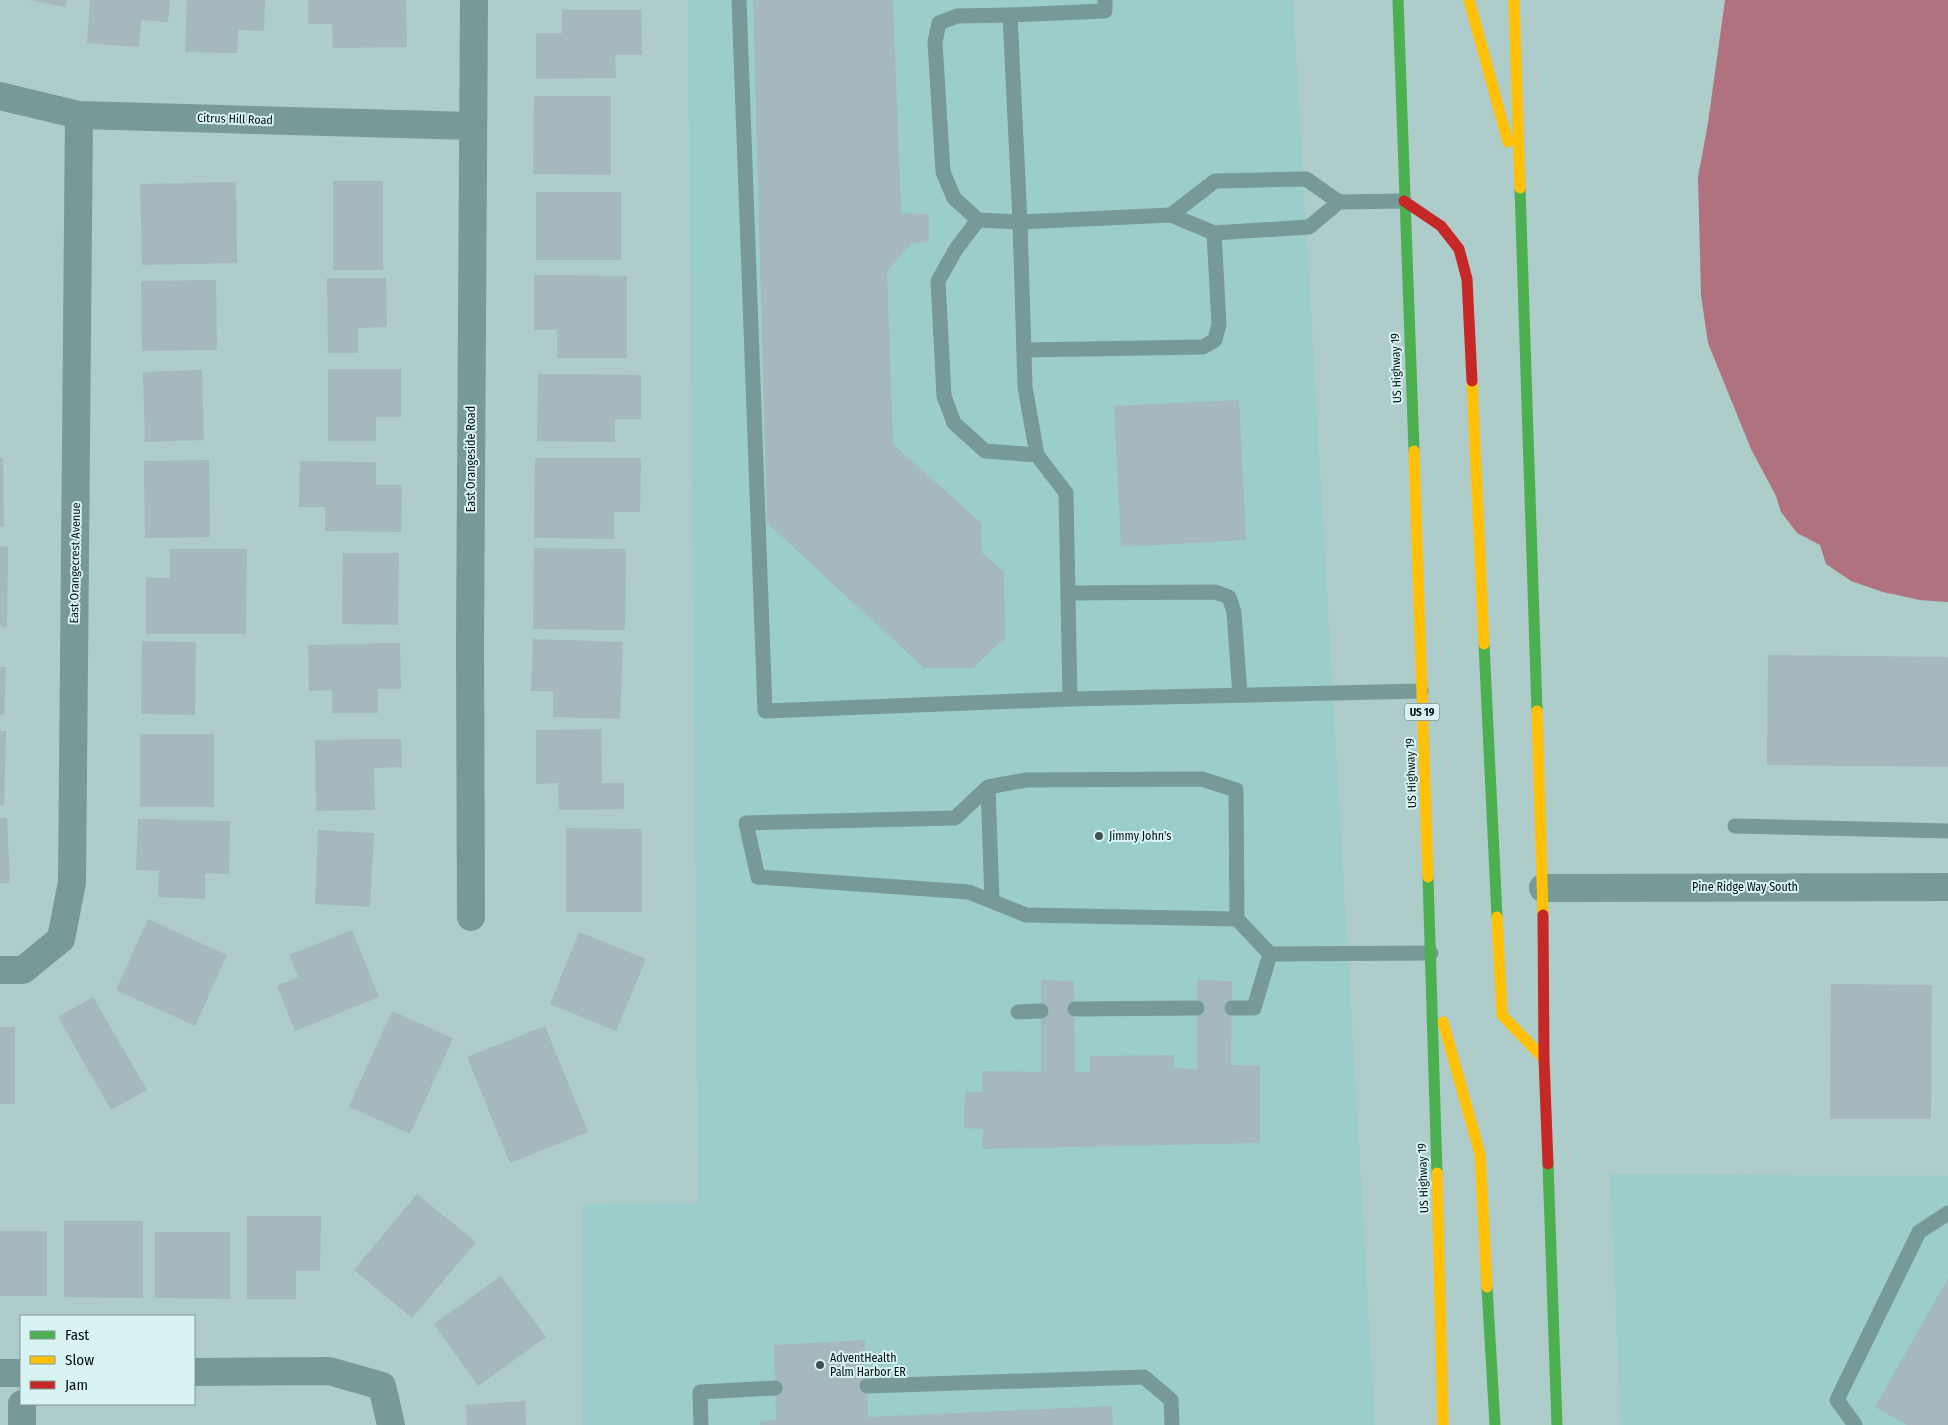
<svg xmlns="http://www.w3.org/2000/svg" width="1948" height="1425" viewBox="0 0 1948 1425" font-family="'Fira Sans Condensed',sans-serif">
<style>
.built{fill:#9bceca}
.water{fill:#b17280}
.building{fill:#a4b8bd}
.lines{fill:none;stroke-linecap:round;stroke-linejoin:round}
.lane{stroke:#779997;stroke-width:15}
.street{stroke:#779997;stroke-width:28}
.fast{stroke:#4caf50;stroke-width:11}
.slow{stroke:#ffc107;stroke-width:11}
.jam{stroke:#c62828;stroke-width:11}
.poi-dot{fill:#3d5352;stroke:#d8f3f1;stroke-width:2}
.labels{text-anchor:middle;stroke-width:4;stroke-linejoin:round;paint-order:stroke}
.shield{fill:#d8f3f1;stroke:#415654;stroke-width:1}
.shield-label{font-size:11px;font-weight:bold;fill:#001211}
.street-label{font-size:12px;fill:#001211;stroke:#d8f3f1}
.poi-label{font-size:12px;fill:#001211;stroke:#d8f3f1;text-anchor:start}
</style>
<rect width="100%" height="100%" fill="#adccca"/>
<!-- built -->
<g class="built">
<polygon points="688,0 1293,0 1375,1425 583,1425 583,1205 698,1203"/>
<polygon points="1610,1174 1948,1176 1948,1425 1621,1425"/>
</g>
<!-- water -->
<polygon class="water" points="1725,0 1948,0 1948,602 1920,600 1883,592 1851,581 1826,564 1820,545 1797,533 1781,512 1776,496 1751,449 1708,343 1701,295 1698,177 1708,123"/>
<!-- building -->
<g class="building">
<polygon points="30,0 67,0 65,7"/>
<polygon points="90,0 170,0 168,22 141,20 139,47 87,43"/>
<polygon points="187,0 265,0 264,31 238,30 237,53 185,52"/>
<polygon points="308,0 406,0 407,47 333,48 332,24 308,24"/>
<polygon points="753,0 893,0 901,213 929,214 929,242 912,243 887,271 893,444 981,523 982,553 1004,572 1005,638 973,668 924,668 767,523"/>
<polygon points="562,10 641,10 642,55 615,55 616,78 536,79 536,33 562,33"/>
<polygon points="534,96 611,96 611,175 533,174"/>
<rect x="333" y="181" width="50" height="89"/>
<polygon points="236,182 237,263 142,265 140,184"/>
<rect x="536" y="192" width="85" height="68"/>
<polygon points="534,275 627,276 627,358 557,358 557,330 534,330"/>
<polygon points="327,278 386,278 387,327 358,328 358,353 328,353"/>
<polygon points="216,280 217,350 142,351 141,281"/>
<polygon points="328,369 401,369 401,417 376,417 376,441 328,441"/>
<polygon points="202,370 204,440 145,442 143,372"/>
<polygon points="538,374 641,375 641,419 615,419 615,442 537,441"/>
<polygon points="1239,400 1246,540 1121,547 1114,406"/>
<polygon points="0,458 3,458 4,527 0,527"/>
<polygon points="535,458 641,458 640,512 614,512 614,539 534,538"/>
<polygon points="209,460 210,537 145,538 144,461"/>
<polygon points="300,461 376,462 376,485 402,485 401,532 325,531 325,507 299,507"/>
<polygon points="0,546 8,547 7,627 0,626"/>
<polygon points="534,548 626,549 625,630 533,629"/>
<polygon points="170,549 247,549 246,634 146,634 146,578 170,578"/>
<polygon points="343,553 399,553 398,625 342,624"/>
<polygon points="533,639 623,642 620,719 553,717 553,691 531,691"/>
<polygon points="142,641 196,642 195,715 141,714"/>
<polygon points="400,643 401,689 378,689 378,713 332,713 332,690 309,691 308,645"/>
<polygon points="1768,655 1948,657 1948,767 1767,765"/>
<polygon points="0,667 6,667 4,715 0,715"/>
<polygon points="601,729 602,783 624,783 624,809 559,810 558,783 536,784 536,730"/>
<polygon points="0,731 6,731 4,805 0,805"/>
<rect x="140" y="734" width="74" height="73"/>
<polygon points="401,739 402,767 374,768 375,810 316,811 315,740"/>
<polygon points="0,818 7,818 10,883 0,883"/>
<polygon points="138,819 230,821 229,874 205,873 205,899 158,897 159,871 136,870"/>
<polygon points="566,828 642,829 642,912 566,912"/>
<polygon points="318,830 374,833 370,907 315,904"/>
<polygon points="148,919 227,955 195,1026 116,990"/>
<polygon points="352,930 379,997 295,1031 277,986 298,977 289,955"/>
<polygon points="579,932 646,959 616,1031 550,1004"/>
<polygon points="1041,980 1074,981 1075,1072 1090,1072 1090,1056 1174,1055 1174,1068 1197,1069 1197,980 1232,981 1231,1065 1260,1066 1260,1143 982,1149 983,1129 964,1128 965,1092 982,1092 982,1071 1041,1072"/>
<polygon points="1831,984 1932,985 1931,1119 1830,1119"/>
<polygon points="93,997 147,1090 111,1110 58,1017"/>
<polygon points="392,1011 453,1038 410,1134 349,1107"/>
<polygon points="545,1026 588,1132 510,1163 467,1057"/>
<rect x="0" y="1027" width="15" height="77"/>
<polygon points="417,1194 476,1242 412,1318 354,1270"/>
<polygon points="247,1216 321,1216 320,1271 296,1271 296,1299 247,1299"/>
<polygon points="64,1221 143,1221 143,1298 64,1297"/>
<rect x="0" y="1231" width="47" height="65"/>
<polygon points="155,1232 230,1232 230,1299 155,1298"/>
<polygon points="501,1276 546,1337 478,1386 434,1324"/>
<polygon points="1948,1278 1948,1425 1907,1425 1875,1407"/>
<polygon points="865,1340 868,1417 1112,1406 1113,1425 760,1425 760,1421 776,1420 774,1345"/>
<polygon points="525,1401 526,1425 467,1425 466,1405"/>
</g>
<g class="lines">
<!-- lane -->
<g class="lane">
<polyline points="739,0 765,711 1070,699 1421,691"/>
<polyline points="1171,215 1215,181 1306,179 1339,202"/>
<polyline points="978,220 954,198 943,172 935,42 939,23 957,16 1010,15"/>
<polyline points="1024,350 1203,347 1215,340 1219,324 1214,233"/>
<polyline points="1037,455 985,451 954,423 944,396 938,281 956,249 978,220 1020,222 1171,215 1214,233 1309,227 1339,202 1404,201"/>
<polyline points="1068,593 1215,592 1229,597 1234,612 1240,695"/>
<polyline points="1070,699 1066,493 1037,455 1025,387 1020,222 1010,15 1105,11 1105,0"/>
<polyline points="988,787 992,901"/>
<polyline points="1735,826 1948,831"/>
<polyline points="1237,919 1026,915 969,892 758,877 746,823 955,818 988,787 1026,780 1202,779 1236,790 1237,919 1270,954 1431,953"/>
<polyline points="1232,1008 1254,1008 1270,954"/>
<polyline points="1075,1009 1197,1008"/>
<polyline points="1018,1012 1041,1011"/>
<polyline points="867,1386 1144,1377 1171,1400 1172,1425"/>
<polyline points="701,1425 700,1392 775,1388"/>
<polyline points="1855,1425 1837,1400 1919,1232 1948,1213"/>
</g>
<!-- street -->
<g class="street">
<polyline points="0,96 79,115 472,126"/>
<polyline points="1543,888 1948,887"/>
<polyline points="471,917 470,645 474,0"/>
<polyline points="0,970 23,970 61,939 72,882 79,115"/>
<polyline points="194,1372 329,1371 382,1386 391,1425"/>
<polyline points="0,1373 21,1373"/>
<polyline points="22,1404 22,1425"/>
</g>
<!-- fast -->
<g class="fast">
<polyline points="1398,0 1414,451"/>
<polyline points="1520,188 1537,711"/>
<polyline points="1484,644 1497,917"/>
<polyline points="1428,877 1437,1173"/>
<polyline points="1548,1164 1557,1425"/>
<polyline points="1487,1287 1495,1425"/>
</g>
<!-- slow -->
<g class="slow">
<polyline points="1469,0 1508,142"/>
<polyline points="1514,0 1520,188"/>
<polyline points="1472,381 1484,644"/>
<polyline points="1414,451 1428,877"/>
<polyline points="1537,711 1543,915"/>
<polyline points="1497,917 1502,1015 1544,1059"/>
<polyline points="1443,1022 1480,1154 1487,1287"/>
<polyline points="1437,1173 1443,1425"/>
</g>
<!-- jam -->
<g class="jam">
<polyline points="1404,201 1441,226 1459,249 1467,279 1472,381"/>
<polyline points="1543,915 1544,1059 1548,1164"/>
</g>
</g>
<!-- markers -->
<g class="poi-dot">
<circle cx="1099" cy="836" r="5"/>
<circle cx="820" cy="1365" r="5"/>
</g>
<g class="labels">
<!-- shield labels -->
<rect class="shield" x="1404.5" y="703.5" width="35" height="17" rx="4"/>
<g class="shield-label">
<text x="1422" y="716">US 19</text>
</g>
<!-- street labels -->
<g class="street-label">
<text transform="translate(235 119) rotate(2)" y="4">Citrus Hill Road</text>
<text transform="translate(1396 368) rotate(-92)" y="4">US Highway 19</text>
<text transform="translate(471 459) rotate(-90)" y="4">East Orangeside Road</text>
<text transform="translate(75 563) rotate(-89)" y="4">East Orangecrest Avenue</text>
<text transform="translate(1411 773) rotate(-92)" y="4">US Highway 19</text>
<text x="1745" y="891">Pine Ridge Way South</text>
<text transform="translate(1423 1178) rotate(-92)" y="4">US Highway 19</text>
</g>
<!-- poi labels -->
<g class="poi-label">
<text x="1109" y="840">Jimmy John's</text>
<text x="830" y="1362">AdventHealth<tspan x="830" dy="14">Palm Harbor ER</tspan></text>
</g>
</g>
<!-- legend -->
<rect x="20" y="1315" width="175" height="90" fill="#d8f3f1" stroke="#829997"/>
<rect x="30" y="1331" width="25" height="8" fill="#4caf50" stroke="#829997"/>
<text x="65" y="1340" font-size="15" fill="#001211">Fast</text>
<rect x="30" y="1356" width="25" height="8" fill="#ffc107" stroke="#829997"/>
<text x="65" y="1365" font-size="15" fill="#001211">Slow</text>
<rect x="30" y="1381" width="25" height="8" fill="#c62828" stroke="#829997"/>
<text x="65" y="1390" font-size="15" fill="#001211">Jam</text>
</svg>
